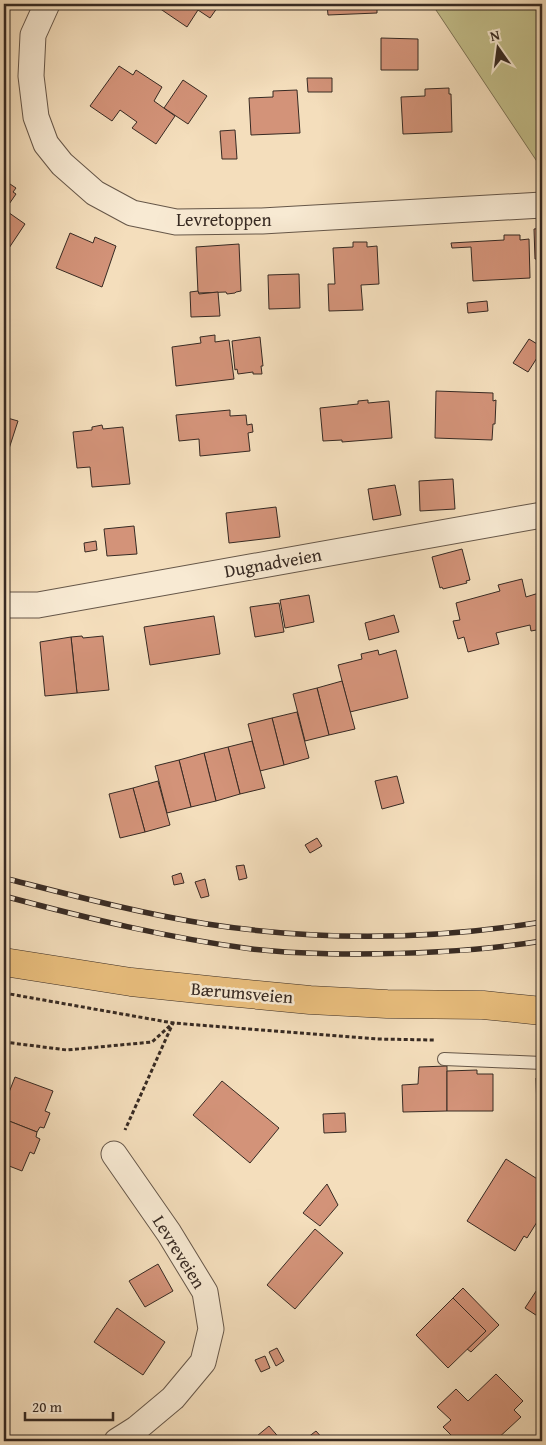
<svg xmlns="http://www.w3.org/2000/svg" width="546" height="1445" viewBox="0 0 546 1445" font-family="'Gentium Book Plus',serif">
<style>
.green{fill:#c3bf8b;stroke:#7d7457}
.building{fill:#d39379;stroke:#372a23}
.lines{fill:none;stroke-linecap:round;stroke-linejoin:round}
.lane-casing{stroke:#665749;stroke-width:14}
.street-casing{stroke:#665749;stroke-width:27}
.primary-casing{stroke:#372a23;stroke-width:29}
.path{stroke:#372a23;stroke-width:3;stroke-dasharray:4 2.5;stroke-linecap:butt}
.lane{stroke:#f8ead3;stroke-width:12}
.street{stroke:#f8ead3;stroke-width:25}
.primary{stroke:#eabf7e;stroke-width:28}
.rail-casing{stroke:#372a23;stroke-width:5.5}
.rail{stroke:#f8ead3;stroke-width:4;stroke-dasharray:11;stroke-linecap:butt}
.labels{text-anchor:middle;stroke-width:5;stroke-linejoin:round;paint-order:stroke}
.street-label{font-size:18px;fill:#372a23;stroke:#f8ead3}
</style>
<rect width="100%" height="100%" fill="#f4debc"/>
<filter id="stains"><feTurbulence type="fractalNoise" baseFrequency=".004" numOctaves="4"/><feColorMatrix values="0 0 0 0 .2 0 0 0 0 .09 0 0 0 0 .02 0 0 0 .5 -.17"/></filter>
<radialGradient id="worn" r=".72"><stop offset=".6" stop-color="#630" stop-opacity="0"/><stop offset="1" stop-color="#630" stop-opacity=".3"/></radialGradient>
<!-- green -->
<polygon class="green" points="432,4 542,4 542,169"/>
<!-- building -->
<g class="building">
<polygon points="162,4 220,4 210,18 198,10 187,27 159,8"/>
<polygon points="327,4 377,4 377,13 328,15"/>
<polygon points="381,38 418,39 418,70 381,70"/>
<polygon points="119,66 133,75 136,70 162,87 154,101 175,116 156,144 132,128 137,122 120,110 112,121 90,106"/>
<polygon points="307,78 332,78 332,92 308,92"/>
<polygon points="183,80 207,96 188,124 164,108"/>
<polygon points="449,88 449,94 451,94 452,132 403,134 401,97 425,96 425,89"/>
<polygon points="297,90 300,133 251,135 249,98 273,97 273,91"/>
<polygon points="235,130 237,159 222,159 220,131"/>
<polygon points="4,180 16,188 13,192 16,194 5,210 25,224 5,254"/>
<polygon points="542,228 542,259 535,259 534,229"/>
<polygon points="70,233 93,243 95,237 116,246 102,287 56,268"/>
<polygon points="504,235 520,235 520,240 529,239 530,278 473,281 471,247 452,248 451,243 504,240"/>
<polygon points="353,242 367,242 367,247 377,246 379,284 361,285 363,310 329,311 328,284 335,284 333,248 353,247"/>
<polygon points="239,244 241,291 236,292 235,293 227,294 226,292 198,293 196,247"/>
<polygon points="299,274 300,308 269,309 268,275"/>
<polygon points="198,291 199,294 218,292 220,316 191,317 190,292"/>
<polygon points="487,301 488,311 468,313 467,303"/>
<polygon points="215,335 215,342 229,340 234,379 176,386 172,347 201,343 200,337"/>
<polygon points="260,337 263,366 261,366 262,374 253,374 253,372 238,374 237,369 235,370 232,341"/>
<polygon points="529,339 542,347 542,350 528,372 513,363"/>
<polygon points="436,391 493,393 493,401 496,400 495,424 493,424 492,440 435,438"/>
<polygon points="368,400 368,403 389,401 392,438 342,442 342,440 323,441 320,408 358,404 358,401"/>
<polygon points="230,410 230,416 246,415 247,425 252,424 253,432 248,433 250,451 200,456 199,439 179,441 176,415"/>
<polygon points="4,417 18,421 6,458 4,457"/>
<polygon points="102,425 103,429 123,427 130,484 92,487 90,467 77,468 73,432 92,430 92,427"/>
<polygon points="453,479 455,509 420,511 419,481"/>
<polygon points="395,485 401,515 373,520 368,489"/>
<polygon points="276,507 280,537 229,543 226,513"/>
<polygon points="134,526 137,554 107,556 104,529"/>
<polygon points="96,541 97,550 85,552 84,543"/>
<polygon points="462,549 470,580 466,581 467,583 443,589 442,587 440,588 432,557"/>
<polygon points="522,579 526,597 542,592 542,629 531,631 530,625 496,633 499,644 468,652 464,637 458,639 453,621 460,620 456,603 500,591 498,585"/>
<polygon points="309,595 314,622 285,628 280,600"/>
<polygon points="279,603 284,632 255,637 250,607"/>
<polygon points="394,615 399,632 369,640 365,623"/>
<polygon points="214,616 220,654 150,665 144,627"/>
<polygon points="82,636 83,638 103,636 109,690 77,693 71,637"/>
<polygon points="71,637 77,693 45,696 40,642"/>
<polygon points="378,650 379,655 396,650 408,698 350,712 338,665 362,659 361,654"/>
<polygon points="342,681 355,729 329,735 317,688"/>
<polygon points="317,688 329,735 305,741 293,694"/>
<polygon points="297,712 309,758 284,765 272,718"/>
<polygon points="272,718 284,765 260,771 248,724"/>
<polygon points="252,741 265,788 240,794 228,747"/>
<polygon points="228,747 240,794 216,801 204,753"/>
<polygon points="204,753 216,801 191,807 179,760"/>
<polygon points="179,760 191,807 167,813 155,766"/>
<polygon points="397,776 404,803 382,809 375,781"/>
<polygon points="158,781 170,825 145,832 133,788"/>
<polygon points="133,788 145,832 120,838 109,794"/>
<polygon points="317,838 322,846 310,853 305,845"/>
<polygon points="244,865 247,878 239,880 236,866"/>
<polygon points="181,873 184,883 174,885 172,876"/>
<polygon points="205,879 209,896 201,898 195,882"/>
<polygon points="447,1066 447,1111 403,1112 402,1085 418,1084 419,1067"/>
<polygon points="477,1070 477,1074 493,1074 493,1111 447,1111 447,1071"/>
<polygon points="15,1077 53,1091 45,1111 50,1113 44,1128 40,1127 37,1132 4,1119 4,1099 6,1100"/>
<polygon points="536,1078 542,1078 542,1111 537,1111"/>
<polygon points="222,1081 279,1128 250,1163 193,1115"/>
<polygon points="345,1113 346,1132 324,1133 323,1114"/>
<polygon points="4,1119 37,1132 36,1137 40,1139 34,1154 30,1152 22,1171 4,1164"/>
<polygon points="506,1159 542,1182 542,1214 527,1238 524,1236 515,1251 467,1221"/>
<polygon points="327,1184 338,1205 320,1226 303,1213"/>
<polygon points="315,1229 343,1253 295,1309 267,1285"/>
<polygon points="158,1264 173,1291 145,1307 129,1281"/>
<polygon points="542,1282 542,1319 525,1308"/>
<polygon points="463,1288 499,1325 471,1352 467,1349 486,1331 453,1298"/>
<polygon points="453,1298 486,1331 448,1368 416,1335"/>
<polygon points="117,1308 165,1342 143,1375 94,1342"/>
<polygon points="277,1348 284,1361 276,1366 269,1352"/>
<polygon points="265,1356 270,1368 261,1372 255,1360"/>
<polygon points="496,1374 523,1401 514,1410 521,1417 495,1441 457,1441 443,1427 451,1420 437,1407 456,1389 468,1401"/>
<polygon points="4,1395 8,1402 5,1405 9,1411 4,1414"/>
<polygon points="269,1426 282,1441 251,1441"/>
<polygon points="316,1431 325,1441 303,1441"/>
</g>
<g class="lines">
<defs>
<polyline id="lane" points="444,1059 542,1063"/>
<g id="street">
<polyline points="47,4 33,35 31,76 36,117 46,144 62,164 95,193 132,213 176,222 262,221 542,205"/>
<polyline points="4,605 38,605 542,515"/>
<polyline points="114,1154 169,1233 205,1292 211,1329 203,1362 173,1398 136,1429 117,1441"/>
</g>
<polyline id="primary" points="4,962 131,982 217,991 310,1000 387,1004 483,1005 542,1011"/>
</defs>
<!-- lane casing -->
<use href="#lane" class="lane-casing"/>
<!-- street casing -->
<use href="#street" class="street-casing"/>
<!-- primary casing -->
<use href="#primary" class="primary-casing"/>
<!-- path -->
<g class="path">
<polyline points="4,993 173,1023 377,1039 434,1040"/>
<polyline points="4,1042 67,1050 152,1042 173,1023 125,1130"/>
</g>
<!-- lane -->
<use href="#lane" class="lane"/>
<!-- street -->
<use href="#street" class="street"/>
<!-- primary -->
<use href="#primary" class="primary"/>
<defs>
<g id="rail">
<path d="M4,878C71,895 138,913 207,924C318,941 432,940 542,922"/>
<path d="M4,896C86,918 168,938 252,949C287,953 322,954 357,954C419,954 481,951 542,941"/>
</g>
</defs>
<!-- rail casing -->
<use href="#rail" class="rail-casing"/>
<!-- rail -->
<use href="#rail" class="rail"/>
</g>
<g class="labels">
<!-- street labels -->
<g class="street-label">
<text x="224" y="226">Levretoppen</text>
<text transform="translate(273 563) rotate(-10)" y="6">Dugnadveien</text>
<text transform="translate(242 993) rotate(5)" y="6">Bærumsveien</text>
<text transform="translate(179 1252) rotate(58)" y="6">Levreveien</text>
</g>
</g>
<!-- margin -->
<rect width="546" height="1445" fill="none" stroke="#f4debc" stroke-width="20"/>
<rect x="5" y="5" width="536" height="1435" fill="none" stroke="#372a23" stroke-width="2.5"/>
<rect x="10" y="10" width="526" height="1425" fill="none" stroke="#372a23"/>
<!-- north arrow -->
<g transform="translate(498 48) rotate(346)" stroke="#f8ead3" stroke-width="4" paint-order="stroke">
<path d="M0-4L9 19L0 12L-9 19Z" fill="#372a23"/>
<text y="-8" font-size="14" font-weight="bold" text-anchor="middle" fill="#372a23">N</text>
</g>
<!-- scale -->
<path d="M25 1412v8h88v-8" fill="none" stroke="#372a23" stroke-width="2.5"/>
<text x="32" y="1412" font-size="15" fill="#372a23" stroke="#f8ead3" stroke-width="4" paint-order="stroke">20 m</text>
<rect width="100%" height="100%" filter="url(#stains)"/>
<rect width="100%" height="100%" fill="url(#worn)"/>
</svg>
